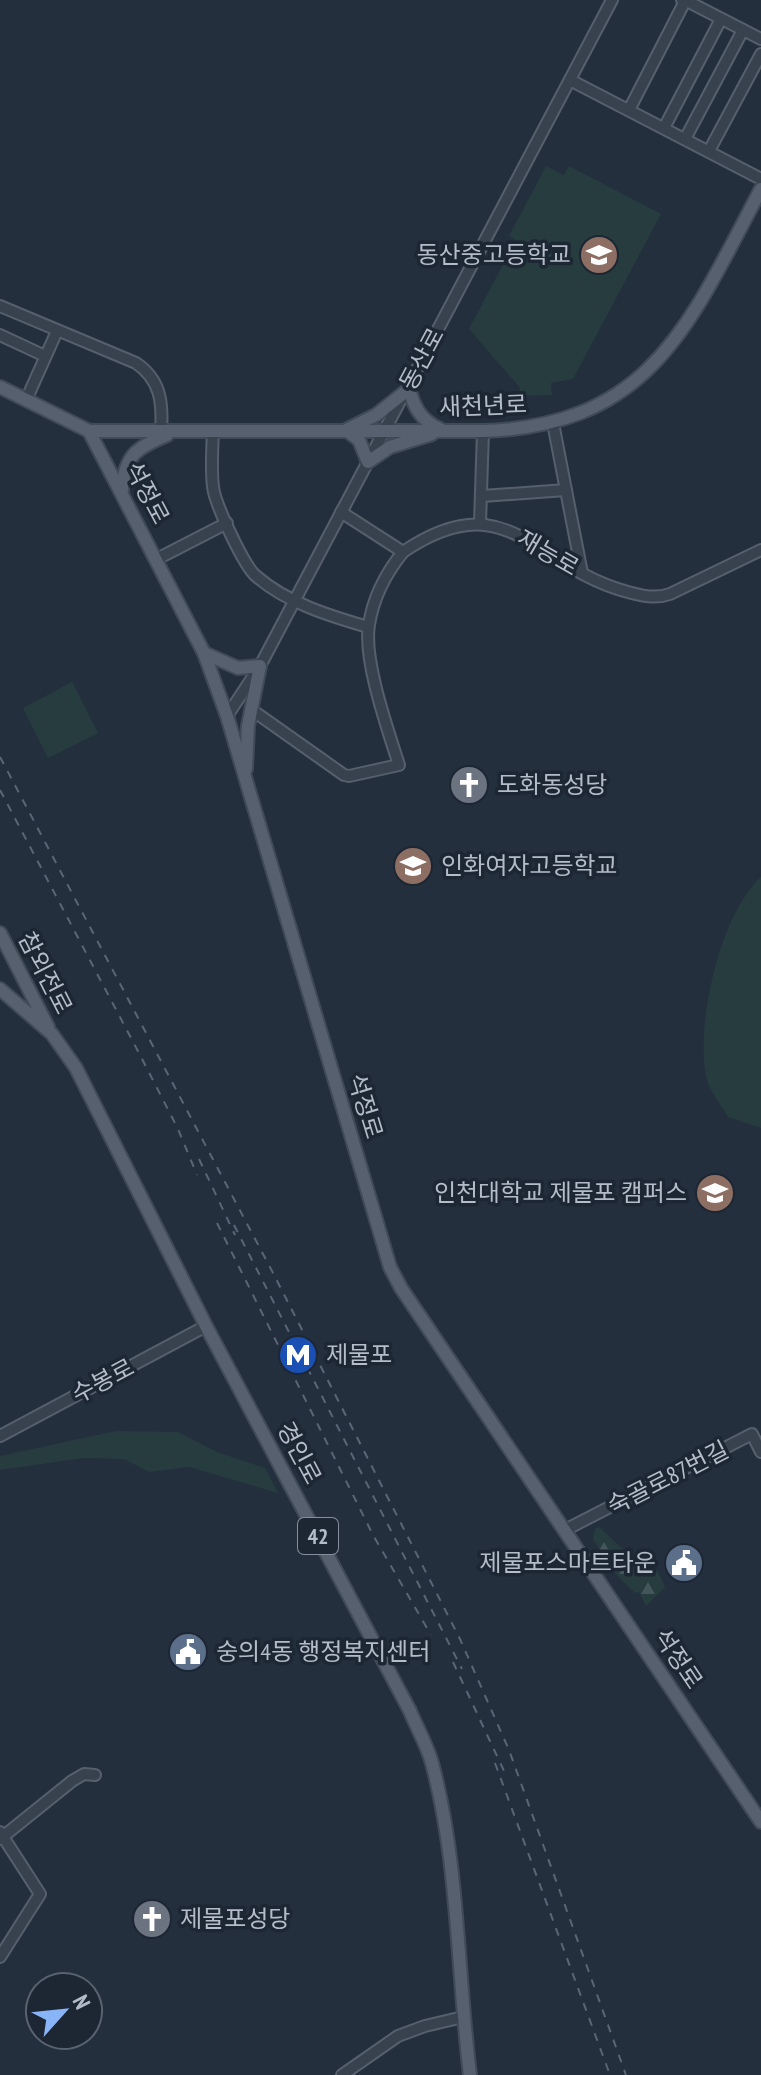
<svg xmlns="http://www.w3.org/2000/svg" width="761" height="2075" viewBox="0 0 761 2075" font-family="'PT Sans Narrow','Noto Sans KR',sans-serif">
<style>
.forest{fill:url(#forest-firs)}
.green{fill:#263c3f}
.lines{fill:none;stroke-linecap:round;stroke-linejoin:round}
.minor-casing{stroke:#565f6c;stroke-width:14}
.major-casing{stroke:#414a57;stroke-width:16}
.minor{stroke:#38414e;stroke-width:10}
.major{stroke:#56606e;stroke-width:12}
.rail{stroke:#5a6575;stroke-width:2;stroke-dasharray:8 8;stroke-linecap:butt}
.labels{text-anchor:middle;stroke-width:7;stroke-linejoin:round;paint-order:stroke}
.shield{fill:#1d2633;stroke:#878f9c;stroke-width:2}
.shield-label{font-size:22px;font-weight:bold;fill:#b4bcc9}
.poi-label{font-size:24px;fill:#b4bcc9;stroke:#1d2633;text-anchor:start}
.street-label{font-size:24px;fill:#b4bcc9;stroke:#1d2633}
</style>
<defs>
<pattern id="forest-firs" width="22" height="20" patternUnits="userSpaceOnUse" patternTransform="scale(2)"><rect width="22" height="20" fill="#263c3f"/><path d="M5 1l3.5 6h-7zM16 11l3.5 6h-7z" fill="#435659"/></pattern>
</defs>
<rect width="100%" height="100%" fill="#242f3e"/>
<!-- forest -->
<polygon class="forest" points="599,1527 643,1568 658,1572 665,1587 646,1606 639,1592 635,1593 613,1571 593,1539 595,1529"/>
<!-- green -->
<g class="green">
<polygon points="546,166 564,175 569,166 661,214 573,379 551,383 552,395 519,396 520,388 469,329 516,240 509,236"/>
<polygon points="72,682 98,733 48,758 23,708"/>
<path d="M761,877V1128L728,1117C722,1106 710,1092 707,1080C694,1028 720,913 761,877Z"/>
<polygon points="116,1431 178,1432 217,1452 265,1468 278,1493 189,1467 149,1472 124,1459 84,1458 0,1470 0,1456"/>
</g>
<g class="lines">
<defs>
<g id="minor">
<polyline points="685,0 761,39"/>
<polyline points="570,80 761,179"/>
<polyline points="629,110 684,3 682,0"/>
<polyline points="664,128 721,19"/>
<polyline points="685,139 743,30"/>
<polyline points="709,151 761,54"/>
<path d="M0,306L136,363C161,380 163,403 161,432"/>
<polyline points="0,335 45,356"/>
<polyline points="27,398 57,331"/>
<polyline points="553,423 582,573"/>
<path d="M213,432C212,450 211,470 213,487C215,504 244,566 256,576C287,603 330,616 368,627"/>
<polyline points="482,496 566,490"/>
<path d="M341,512L403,552C508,481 533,567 628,592C642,596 656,599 670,594L761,550"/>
<polyline points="480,523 483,431"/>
<polyline points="157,559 227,523"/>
<path d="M252,710L344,775L349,776L399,765C388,730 363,660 369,625C373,598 386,573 403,552"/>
<polyline points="227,716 260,666 612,0"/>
<polyline points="0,1436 206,1326"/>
<polyline points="565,1530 752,1434 761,1452"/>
<polyline points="0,1832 40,1894 0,1957"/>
<polyline points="0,1839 72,1781 84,1774 95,1775"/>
<polyline points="342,2075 398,2036 425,2026 463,2017"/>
</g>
<g id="major">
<path d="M408,386C414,407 420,420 440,429"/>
<polyline points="0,387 89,431 204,653 227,716 390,1267 401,1288 761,1822"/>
<polyline points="405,392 376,415 346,430 359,440 368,462 390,447 432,434"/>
<path d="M89,431H483C653,426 691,320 761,189"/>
<path d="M122,490C125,455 136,448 167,435"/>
<polyline points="204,653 238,668 260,666 248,726 246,769"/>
<polyline points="0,933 48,1027"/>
<path d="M0,989L52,1034L76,1068L206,1326L410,1711C417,1728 427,1745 432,1763C459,1864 457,1971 470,2075"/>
</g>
</defs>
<!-- minor casing -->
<use href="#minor" class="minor-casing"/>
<!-- major casing -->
<use href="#major" class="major-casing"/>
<!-- minor -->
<use href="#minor" class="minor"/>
<!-- major -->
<use href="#major" class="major"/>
<!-- rail -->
<g class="rail">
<polyline points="0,757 272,1271 460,1639 509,1750 626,2075"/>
<polyline points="0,790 140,1055 178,1129 197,1175"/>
<polyline points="199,1159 235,1235"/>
<polyline points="217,1223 373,1535 431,1635"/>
<polyline points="234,1225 462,1669"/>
<polyline points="453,1662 504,1771"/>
<polyline points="495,1763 610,2075"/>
</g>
</g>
<!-- icons -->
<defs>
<symbol id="school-disc" viewBox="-11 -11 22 22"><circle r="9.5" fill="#8d6e63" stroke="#1d2633"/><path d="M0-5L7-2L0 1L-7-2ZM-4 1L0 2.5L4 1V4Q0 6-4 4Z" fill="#fff"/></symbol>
<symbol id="church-disc" viewBox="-11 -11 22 22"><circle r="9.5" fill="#6b7280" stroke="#1d2633"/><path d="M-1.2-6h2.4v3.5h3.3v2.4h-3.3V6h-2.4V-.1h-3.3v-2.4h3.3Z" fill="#fff"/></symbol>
<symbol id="university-disc" viewBox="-11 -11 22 22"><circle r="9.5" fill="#8d6e63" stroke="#1d2633"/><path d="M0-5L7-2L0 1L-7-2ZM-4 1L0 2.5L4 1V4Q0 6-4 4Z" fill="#fff"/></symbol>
<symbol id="metro-disc" viewBox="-11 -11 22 22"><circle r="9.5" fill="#1a4fb4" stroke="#1d2633"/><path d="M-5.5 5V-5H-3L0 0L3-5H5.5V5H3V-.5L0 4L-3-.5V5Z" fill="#fff"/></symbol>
<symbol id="civic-disc" viewBox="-11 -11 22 22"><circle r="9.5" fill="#5c6f8a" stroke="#1d2633"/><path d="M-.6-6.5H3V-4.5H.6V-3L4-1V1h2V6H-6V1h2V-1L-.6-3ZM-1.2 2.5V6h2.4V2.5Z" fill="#fff"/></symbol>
</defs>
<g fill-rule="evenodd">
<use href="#school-disc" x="577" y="233" width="44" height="44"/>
<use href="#church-disc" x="447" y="763" width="44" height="44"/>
<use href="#school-disc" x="391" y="844" width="44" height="44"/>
<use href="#university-disc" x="693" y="1171" width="44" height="44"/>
<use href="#metro-disc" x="276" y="1333" width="44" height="44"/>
<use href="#civic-disc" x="662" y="1541" width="44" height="44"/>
<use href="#civic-disc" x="166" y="1630" width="44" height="44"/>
<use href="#church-disc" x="130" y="1897" width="44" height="44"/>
</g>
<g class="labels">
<!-- shield labels -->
<rect class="shield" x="298" y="1518" width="40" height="36" rx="6"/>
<g class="shield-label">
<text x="318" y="1544">42</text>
</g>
<!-- poi labels -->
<g class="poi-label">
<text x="571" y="263" text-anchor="end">동산중고등학교</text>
<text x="497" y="793">도화동성당</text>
<text x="441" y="874">인화여자고등학교</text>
<text x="687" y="1201" text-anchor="end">인천대학교 제물포 캠퍼스</text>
<text x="326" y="1363">제물포</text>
<text x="656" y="1571" text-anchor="end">제물포스마트타운</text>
<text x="216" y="1660">숭의4동 행정복지센터</text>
<text x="180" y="1927">제물포성당</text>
</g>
<!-- street labels -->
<g class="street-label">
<text transform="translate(422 359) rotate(-62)" y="8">동산로</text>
<text transform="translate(483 406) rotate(-2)" y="8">새천년로</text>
<text transform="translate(147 493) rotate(62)" y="8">석정로</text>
<text transform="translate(548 553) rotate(30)" y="8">재능로</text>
<text transform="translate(45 973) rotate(63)" y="8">참외전로</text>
<text transform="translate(365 1106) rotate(73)" y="8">석정로</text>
<text transform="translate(103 1381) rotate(-28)" y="8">수봉로</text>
<text transform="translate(299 1453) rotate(62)" y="8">경인로</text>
<text transform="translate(668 1478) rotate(-27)" y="8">숙골로87번길</text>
<text transform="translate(678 1659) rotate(56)" y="8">석정로</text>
</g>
</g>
<!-- north arrow -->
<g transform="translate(64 2011) rotate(63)"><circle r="38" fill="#1d2633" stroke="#59626f" stroke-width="2"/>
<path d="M0-6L14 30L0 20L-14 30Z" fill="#8ab4f8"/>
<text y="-12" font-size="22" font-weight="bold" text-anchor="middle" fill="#b4bcc9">N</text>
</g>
</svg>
